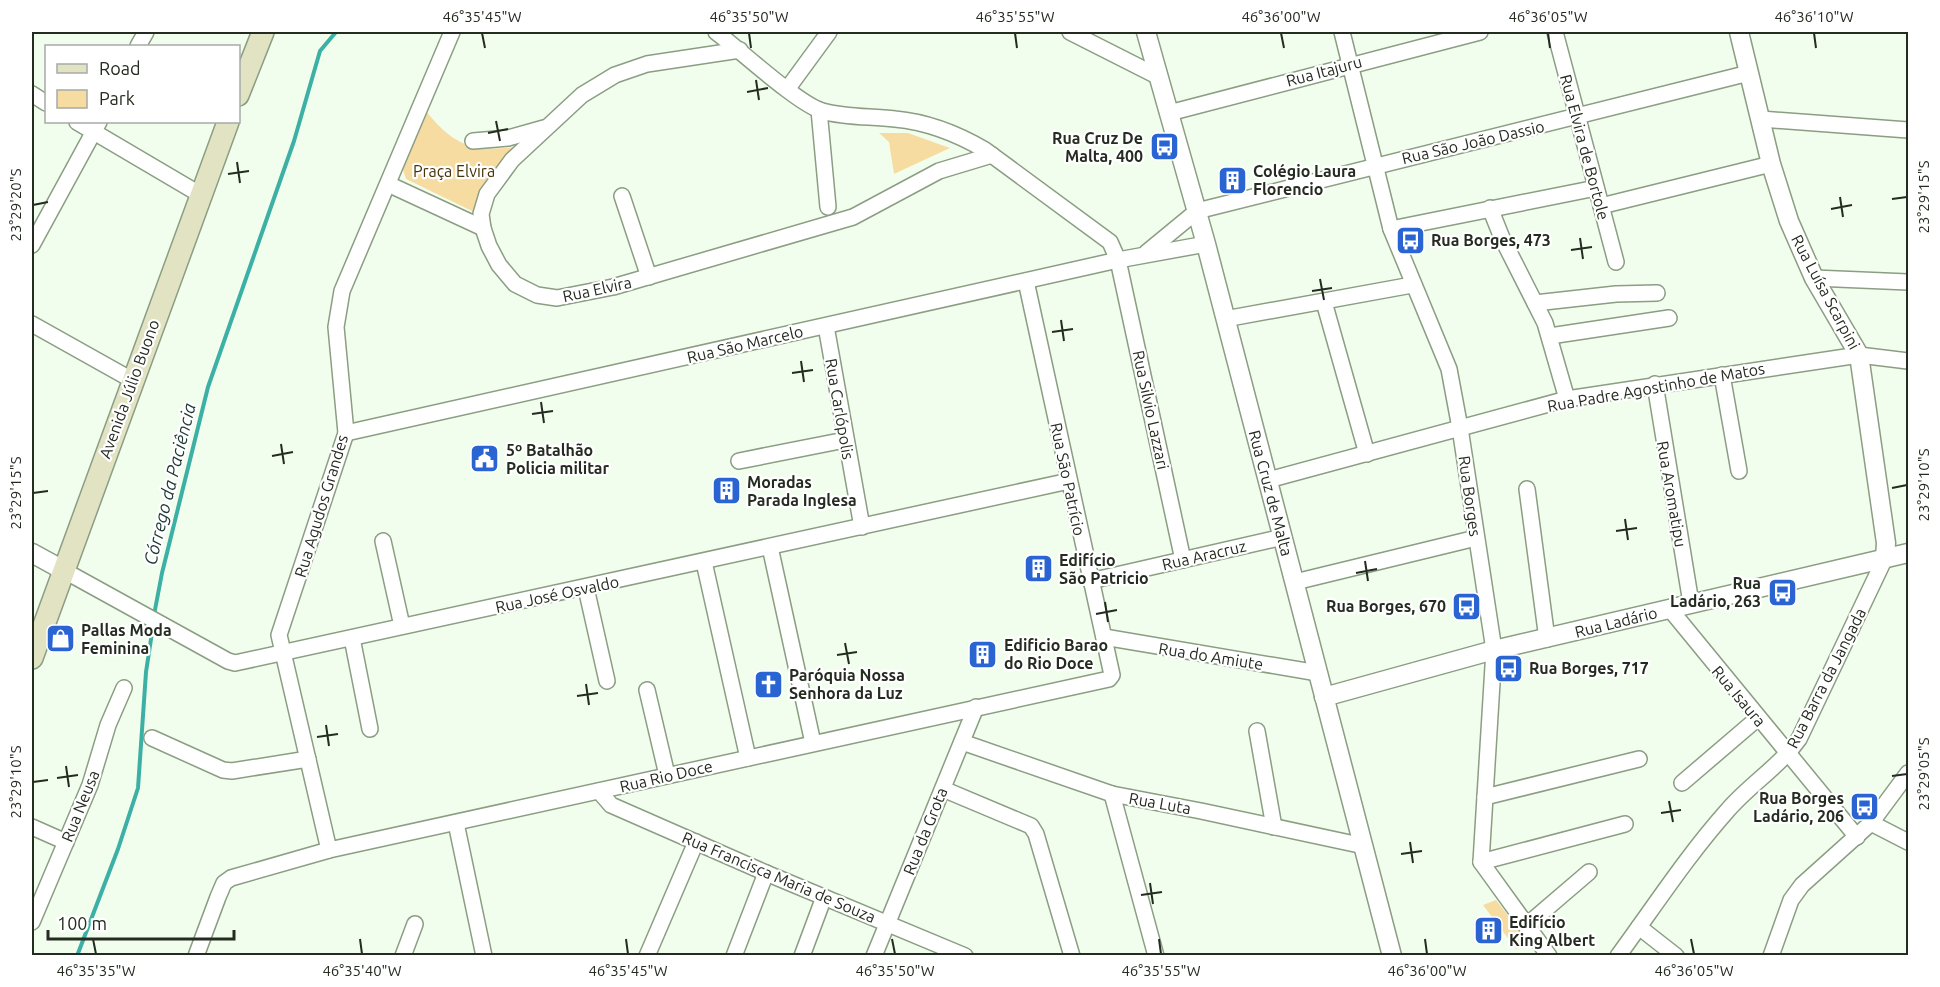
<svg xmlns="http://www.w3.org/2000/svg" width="1940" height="987" viewBox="0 0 1940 987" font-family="Ubuntu,sans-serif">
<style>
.green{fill:#f7dca2}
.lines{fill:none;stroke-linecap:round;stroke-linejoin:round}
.stream{stroke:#3db0a5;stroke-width:4}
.minor-casing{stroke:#8b9d83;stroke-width:18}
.tertiary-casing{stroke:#8b9d83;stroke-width:21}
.secondary-casing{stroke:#8b9d83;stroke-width:24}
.minor{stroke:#fff;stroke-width:15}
.tertiary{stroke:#fff;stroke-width:18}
.secondary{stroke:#e2e3c3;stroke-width:21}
.ticks{fill:none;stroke:#242b20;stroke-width:2}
.labels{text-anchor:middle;stroke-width:4.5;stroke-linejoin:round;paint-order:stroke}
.street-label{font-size:16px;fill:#242b20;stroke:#fff}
.poi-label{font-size:16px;font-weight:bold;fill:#242b20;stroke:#fff;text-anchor:start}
.park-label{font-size:16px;fill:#453306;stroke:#fff}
.water-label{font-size:18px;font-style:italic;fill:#1e3734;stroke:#fff}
.neatline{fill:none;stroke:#242b20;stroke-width:2}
.ticks-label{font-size:15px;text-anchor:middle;fill:#242b20}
</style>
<rect width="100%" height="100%" fill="#f2feed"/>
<!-- green -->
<g class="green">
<path d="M426,111C453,145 472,152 515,147C494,168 484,185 474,212L406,179L403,170Z"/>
<polygon points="879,133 908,133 950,148 894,174 889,142"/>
<polygon points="1496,900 1530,944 1516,949 1483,905"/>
</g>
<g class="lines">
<!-- stream -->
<g class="stream">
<polyline points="154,615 162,573 208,387 294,141 320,51 336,32"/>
<polyline points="77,956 118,849 138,788 146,672 153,626"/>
</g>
<defs>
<g id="minor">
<path d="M716,32C740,50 797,103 822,111C847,118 870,116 895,119C928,122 956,133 985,150L1110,242L1118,260L1183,560"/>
<polyline points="1070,32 1157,76"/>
<polyline points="1342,32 1391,229 1449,369 1460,428 1494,650 1481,862 1549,956"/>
<polyline points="1555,32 1616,262"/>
<polyline points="138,46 146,32"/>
<polyline points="740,50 647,64 615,75 582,95 512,160 487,194 481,214 483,228 489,246 499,265 515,284 537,295 557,298 613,287 853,217 939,171 992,155"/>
<polyline points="788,88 829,32"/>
<polyline points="32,94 46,103"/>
<polyline points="819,110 828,207"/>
<polyline points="1169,113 1480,32"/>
<polyline points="1761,119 1908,130"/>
<polyline points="77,122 201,195"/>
<polyline points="473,141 508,138 544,128"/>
<polyline points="388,184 483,228"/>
<polyline points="622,196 649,277"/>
<polyline points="1601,206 1771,164"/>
<polyline points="1490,208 1502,238 1545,323 1567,399"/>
<polyline points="1391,229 1596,188"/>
<polyline points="32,245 99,122"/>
<polyline points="1146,253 1197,211 1749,73"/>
<polyline points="1814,278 1908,282"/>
<polyline points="1324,302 1367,454"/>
<polyline points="1535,303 1616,294 1657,293"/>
<polyline points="1225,319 1412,285"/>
<polyline points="32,324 132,380"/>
<polyline points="826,326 862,527"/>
<polyline points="1550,336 1669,318"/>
<polyline points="1722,375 1739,471"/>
<polyline points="1655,384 1691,603"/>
<polyline points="346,433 1118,260 1206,244"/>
<polyline points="739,461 845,440"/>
<polyline points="1268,480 1567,399 1859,355 1908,361"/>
<polyline points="1527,489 1547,639"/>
<polyline points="383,541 402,626"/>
<polyline points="770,547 813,743"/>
<polyline points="704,562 748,758"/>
<polyline points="63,570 228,661 235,663 1069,481"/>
<polyline points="1090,581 1283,537"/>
<polyline points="1295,582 1476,538"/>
<polyline points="586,588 607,681"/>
<polyline points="1669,608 1857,837"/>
<polyline points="1104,637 1318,673"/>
<polyline points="352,638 370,729"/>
<polyline points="647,690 667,775"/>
<polyline points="1257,731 1274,827"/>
<polyline points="152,738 223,770 232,771 308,759"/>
<polyline points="962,742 1112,794 1201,811 1364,846"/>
<polyline points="1682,783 1758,718"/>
<polyline points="943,789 1031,826 1036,834 1072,956"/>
<polyline points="599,791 611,805 766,873 965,956"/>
<polyline points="1112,794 1156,956"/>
<polyline points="1485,797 1639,759"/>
<polyline points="456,823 484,956"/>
<polyline points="1871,823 1908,842"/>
<polyline points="32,827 66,842"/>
<polyline points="329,850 279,635 346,433 336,327 342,291 452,32"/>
<polyline points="1481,862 1625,824"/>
<polyline points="32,922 90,785 108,725 124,688"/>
<polyline points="1526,926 1589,872"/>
<polyline points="1639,927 1676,956"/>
<polyline points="196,956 218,897 224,883 231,878 329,850 1109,679 1112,675 1026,281"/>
<polyline points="403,956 415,924"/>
<polyline points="647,956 696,842"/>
<polyline points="734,956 766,873"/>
<polyline points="802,956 824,897"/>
<polyline points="874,956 976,707"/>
<path d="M1618,956C1654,907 1687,856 1727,811C1749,785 1779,767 1799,739L1885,558"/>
<polyline points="1771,956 1791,900 1802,885 1871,823 1908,773"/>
</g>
<g id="tertiary">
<polyline points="1146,32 1206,244 1392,956"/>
<polyline points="1739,32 1771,164 1789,221 1814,278 1859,355 1886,543 1885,558"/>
<polyline points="32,553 63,570"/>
<polyline points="1324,697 1494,650 1908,553"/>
</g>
<g id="secondary">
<polyline points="238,95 263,32"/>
<polyline points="32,658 228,122"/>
</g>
</defs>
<!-- minor casing -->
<use href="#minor" class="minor-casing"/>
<!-- tertiary casing -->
<use href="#tertiary" class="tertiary-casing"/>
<!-- secondary casing -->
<use href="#secondary" class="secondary-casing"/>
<!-- minor -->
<use href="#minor" class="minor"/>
<!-- tertiary -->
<use href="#tertiary" class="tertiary"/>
<!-- secondary -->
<use href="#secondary" class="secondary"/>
</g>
<!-- ticks -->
<path class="ticks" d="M482,33L485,48M749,33L751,48M1015,33L1017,48M1281,33L1284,48M1548,33L1550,48M1814,33L1816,48M756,80L759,100M747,92L768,88M496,121L500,141M488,133L508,129M237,162L240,183M228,174L249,171M1840,197L1843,217M1892,199L1907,197M33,205L48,202M1831,209L1852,205M1580,238L1583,259M1571,250L1592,247M1320,279L1324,300M1312,291L1332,288M1061,320L1064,341M1052,332L1073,329M801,361L804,382M792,373L813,370M541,402L544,423M532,414L553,411M281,444L284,464M272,456L293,452M1892,488L1907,485M33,493L48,491M1625,519L1628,540M1616,531L1637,528M1365,561L1368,581M1356,573L1377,569M1105,602L1108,622M1096,614L1117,610M845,643L849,664M837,655L857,652M586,684L589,705M577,696L598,693M326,725L329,746M317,737L338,734M66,766L69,787M1892,776L1907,774M57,778L78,775M33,782L48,780M1669,801L1673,822M1661,813L1681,810M1410,842L1413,863M1401,854L1422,851M1150,883L1153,904M1141,895L1162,892M93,939L96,954M360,939L362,954M626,939L628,954M892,939L895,954M1159,939L1161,954M1425,939L1427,954M1691,939L1694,954"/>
<!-- icons -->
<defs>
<symbol id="bus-square" viewBox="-11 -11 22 22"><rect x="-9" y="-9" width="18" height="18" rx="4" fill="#2a64d2" stroke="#fff"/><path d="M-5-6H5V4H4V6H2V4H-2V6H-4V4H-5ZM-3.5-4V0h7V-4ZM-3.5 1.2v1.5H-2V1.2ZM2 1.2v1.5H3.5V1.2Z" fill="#fff"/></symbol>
<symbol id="building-square" viewBox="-11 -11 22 22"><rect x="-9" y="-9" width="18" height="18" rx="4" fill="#2a64d2" stroke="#fff"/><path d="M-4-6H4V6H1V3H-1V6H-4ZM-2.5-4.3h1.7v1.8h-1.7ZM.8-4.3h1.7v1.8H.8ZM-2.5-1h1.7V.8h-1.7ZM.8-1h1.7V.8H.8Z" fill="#fff"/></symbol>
<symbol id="civic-square" viewBox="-11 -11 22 22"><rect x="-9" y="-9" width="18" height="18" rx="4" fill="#2a64d2" stroke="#fff"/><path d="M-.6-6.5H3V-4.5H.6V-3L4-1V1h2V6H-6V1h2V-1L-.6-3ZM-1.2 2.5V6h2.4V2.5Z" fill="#fff"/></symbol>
<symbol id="shop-square" viewBox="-11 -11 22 22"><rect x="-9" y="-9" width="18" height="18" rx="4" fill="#2a64d2" stroke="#fff"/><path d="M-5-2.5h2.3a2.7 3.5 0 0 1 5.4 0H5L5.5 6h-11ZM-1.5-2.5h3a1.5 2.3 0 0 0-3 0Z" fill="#fff"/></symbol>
<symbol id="church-square" viewBox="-11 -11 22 22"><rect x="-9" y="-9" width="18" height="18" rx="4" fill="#2a64d2" stroke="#fff"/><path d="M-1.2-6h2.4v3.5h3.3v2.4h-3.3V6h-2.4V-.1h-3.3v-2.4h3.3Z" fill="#fff"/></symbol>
</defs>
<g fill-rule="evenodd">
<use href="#bus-square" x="1148" y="130" width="33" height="33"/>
<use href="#building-square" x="1216" y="164" width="33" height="33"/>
<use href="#bus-square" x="1394" y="224" width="33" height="33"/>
<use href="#civic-square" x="468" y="442" width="33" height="33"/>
<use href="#building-square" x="710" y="474" width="33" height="33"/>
<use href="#building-square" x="1022" y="552" width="33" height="33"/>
<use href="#bus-square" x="1766" y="576" width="33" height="33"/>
<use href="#bus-square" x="1450" y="590" width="33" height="33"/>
<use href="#shop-square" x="44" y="622" width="33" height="33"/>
<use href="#building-square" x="966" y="638" width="33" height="33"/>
<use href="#bus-square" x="1492" y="652" width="33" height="33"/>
<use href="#church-square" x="752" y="668" width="33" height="33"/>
<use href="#bus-square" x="1848" y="790" width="33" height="33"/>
<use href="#building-square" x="1472" y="914" width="33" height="33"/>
</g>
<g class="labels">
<!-- street labels -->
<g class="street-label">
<text transform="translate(1324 71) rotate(-15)" y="6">Rua Itajuru</text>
<text transform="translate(1473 142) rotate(-13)" y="6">Rua São João Dassio</text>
<text transform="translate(1585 147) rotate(75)" y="6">Rua Elvira de Bortole</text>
<text transform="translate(597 289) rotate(-12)" y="6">Rua Elvira</text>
<text transform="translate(1826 292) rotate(62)" y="6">Rua Luísa Scarpini</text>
<text transform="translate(745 344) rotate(-13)" y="6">Rua São Marcelo</text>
<text transform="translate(1656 387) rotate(-10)" y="6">Rua Padre Agostinho de Matos</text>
<text transform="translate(129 389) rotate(-70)" y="6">Avenida Júlio Buono</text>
<text transform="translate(840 409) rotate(80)" y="6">Rua Carlópolis</text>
<text transform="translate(1151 410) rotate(78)" y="6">Rua Silvio Lazzari</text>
<text transform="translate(1068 479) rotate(78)" y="6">Rua São Patrício</text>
<text transform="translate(1271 493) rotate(75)" y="6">Rua Cruz de Malta</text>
<text transform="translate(1672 494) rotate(80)" y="6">Rua Aromatipu</text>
<text transform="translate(1470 496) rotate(82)" y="6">Rua Borges</text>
<text transform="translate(321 506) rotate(-73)" y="6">Rua Agudos Grandes</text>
<text transform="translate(1204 555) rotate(-13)" y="6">Rua Aracruz</text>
<text transform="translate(557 594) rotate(-12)" y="6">Rua José Osvaldo</text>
<text transform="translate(1616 622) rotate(-14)" y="6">Rua Ladário</text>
<text transform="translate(1211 656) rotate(9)" y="6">Rua do Amiute</text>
<text transform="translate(1826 678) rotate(-63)" y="6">Rua Barra da Jangada</text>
<text transform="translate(1739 696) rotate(50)" y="6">Rua Isaura</text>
<text transform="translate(666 776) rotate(-13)" y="6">Rua Rio Doce</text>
<text transform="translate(1160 803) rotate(10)" y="6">Rua Luta</text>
<text transform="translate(80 806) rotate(-68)" y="6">Rua Neusa</text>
<text transform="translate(925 831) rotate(-68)" y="6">Rua da Grota</text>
<text transform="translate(779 877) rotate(23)" y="6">Rua Francisca Maria de Souza</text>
</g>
<!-- poi labels -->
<g class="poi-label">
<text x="1143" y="144" text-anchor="end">Rua Cruz De<tspan x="1143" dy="18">Malta, 400</tspan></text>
<text x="1253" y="177">Colégio Laura<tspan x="1253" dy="18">Florencio</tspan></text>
<text x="1431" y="246">Rua Borges, 473</text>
<text x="506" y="456">5º Batalhão<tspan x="506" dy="18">Policia militar</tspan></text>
<text x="747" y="488">Moradas<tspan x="747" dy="18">Parada Inglesa</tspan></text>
<text x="1059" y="566">Edifício<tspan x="1059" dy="18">São Patricio</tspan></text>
<text x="1761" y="589" text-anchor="end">Rua<tspan x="1761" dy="18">Ladário, 263</tspan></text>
<text x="1446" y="612" text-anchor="end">Rua Borges, 670</text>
<text x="81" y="636">Pallas Moda<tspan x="81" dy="18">Feminina</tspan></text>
<text x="1004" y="651">Edificio Barao<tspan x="1004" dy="18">do Rio Doce</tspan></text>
<text x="1529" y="674">Rua Borges, 717</text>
<text x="789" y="681">Paróquia Nossa<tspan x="789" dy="18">Senhora da Luz</tspan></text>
<text x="1844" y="804" text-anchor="end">Rua Borges<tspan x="1844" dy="18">Ladário, 206</tspan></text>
<text x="1509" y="928">Edifício<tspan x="1509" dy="18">King Albert</tspan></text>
</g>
<!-- park labels -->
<g class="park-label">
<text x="454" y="177">Praça Elvira</text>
</g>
<!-- water labels -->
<g class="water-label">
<text transform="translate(170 484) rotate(-76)" y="6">Córrego da Paciência</text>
</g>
</g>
<!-- border -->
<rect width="1940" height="987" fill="none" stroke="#ffffff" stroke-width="66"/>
<!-- legend -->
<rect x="45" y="45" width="195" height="78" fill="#ffffff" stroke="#a7aaa6" stroke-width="1.5"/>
<rect x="57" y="64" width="30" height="9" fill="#e2e3c3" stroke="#a7aaa6" stroke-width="1.5"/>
<text x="99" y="75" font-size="18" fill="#242b20">Road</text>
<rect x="57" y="90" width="30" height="18" fill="#f7dca2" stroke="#a7aaa6" stroke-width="1.5"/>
<text x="99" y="105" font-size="18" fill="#242b20">Park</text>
<!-- scale -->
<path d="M48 930v9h186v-9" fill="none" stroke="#242b20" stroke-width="3"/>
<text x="57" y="930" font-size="18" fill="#242b20" stroke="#ffffff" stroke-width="4.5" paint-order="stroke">100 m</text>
<rect x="33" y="33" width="1874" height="921" class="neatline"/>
<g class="ticks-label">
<text x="482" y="22">46°35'45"W</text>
<text x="749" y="22">46°35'50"W</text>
<text x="1015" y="22">46°35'55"W</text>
<text x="1281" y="22">46°36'00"W</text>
<text x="1548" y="22">46°36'05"W</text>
<text x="1814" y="22">46°36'10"W</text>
<text transform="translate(1924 197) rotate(-90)" y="5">23°29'15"S</text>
<text transform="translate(16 205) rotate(-90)" y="5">23°29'20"S</text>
<text transform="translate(1924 485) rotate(-90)" y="5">23°29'10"S</text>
<text transform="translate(16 493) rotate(-90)" y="5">23°29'15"S</text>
<text transform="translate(1924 774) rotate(-90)" y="5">23°29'05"S</text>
<text transform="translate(16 782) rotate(-90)" y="5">23°29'10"S</text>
<text x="96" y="976">46°35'35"W</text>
<text x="362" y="976">46°35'40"W</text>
<text x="628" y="976">46°35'45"W</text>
<text x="895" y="976">46°35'50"W</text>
<text x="1161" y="976">46°35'55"W</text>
<text x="1427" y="976">46°36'00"W</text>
<text x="1694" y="976">46°36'05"W</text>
</g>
</svg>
